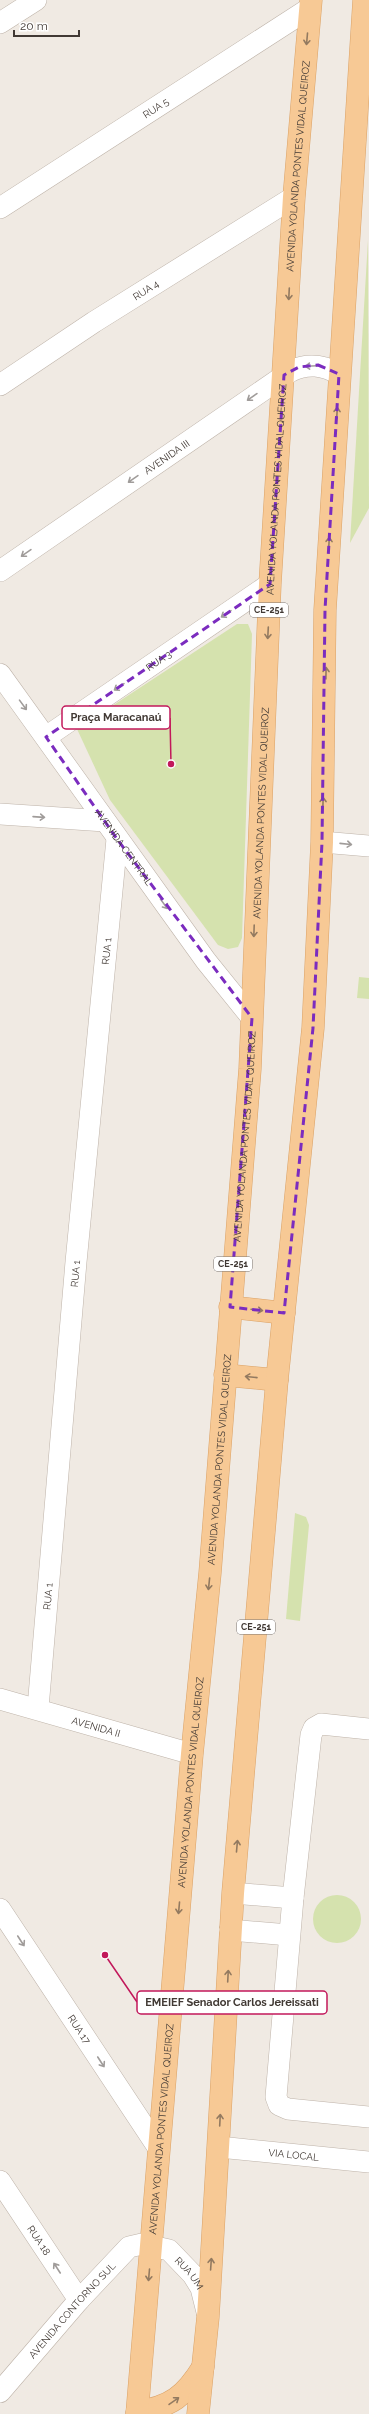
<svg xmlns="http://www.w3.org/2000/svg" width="369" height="2414" viewBox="0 0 369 2414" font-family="Raleway,sans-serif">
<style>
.green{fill:#d5e2ae}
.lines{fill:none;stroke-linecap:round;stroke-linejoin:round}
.minor-casing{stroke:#beb3a9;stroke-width:22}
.major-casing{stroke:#daa267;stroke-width:23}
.minor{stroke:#fff;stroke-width:21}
.major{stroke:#f7c995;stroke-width:22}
.oneway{stroke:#937a60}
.oneway2{stroke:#a09c9a}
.marked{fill:none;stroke:#7b2cbf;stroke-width:3;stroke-dasharray:8 5;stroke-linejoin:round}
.labels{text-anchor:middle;stroke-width:3;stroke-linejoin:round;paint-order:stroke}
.shield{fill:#fff;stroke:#7a7471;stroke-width:1}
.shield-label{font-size:9px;font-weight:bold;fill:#413934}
.street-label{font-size:10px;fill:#413934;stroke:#fff}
.leader{fill:none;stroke:#c2185b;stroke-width:1.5}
.callout-dot{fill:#c2185b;stroke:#fff;stroke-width:1.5}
.callout{fill:#fff;stroke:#c2185b;stroke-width:1.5}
.callout-label{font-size:11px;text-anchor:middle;font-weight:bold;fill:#413934}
</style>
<rect width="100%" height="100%" fill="#f0eae3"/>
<!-- green -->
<g class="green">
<polygon points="368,240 369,508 350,543"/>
<polygon points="237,624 248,624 252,634 242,938 238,947 228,949 218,945 110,800 77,729"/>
<polygon points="359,977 369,978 369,999 357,998"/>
<polygon points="295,1513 306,1517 309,1525 300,1621 286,1619"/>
<circle cx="337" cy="1919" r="24"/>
</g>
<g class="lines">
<defs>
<g id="minor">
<polyline points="0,23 36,0"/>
<path id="s1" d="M0,208L310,8"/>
<path id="s2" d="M0,385L94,322L294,197"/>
<path id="s3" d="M0,571L291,371C308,363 323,365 339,374"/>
<path id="s4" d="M0,674L206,961L252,1018"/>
<path id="s5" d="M46,737L270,584"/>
<polyline points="0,814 105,821"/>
<polyline points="322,842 369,846"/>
<path id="s6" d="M0,1699L192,1754"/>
<path id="s7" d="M38,1708L76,1262L117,839"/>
<polyline points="369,1729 321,1724 314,1728 311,1735 293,1898 276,2097 279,2105 288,2109 369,2117"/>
<polyline points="233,1893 293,1898"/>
<path id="s8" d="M0,1909L159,2149"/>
<polyline points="230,1930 289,1935"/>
<path id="s9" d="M219,2147L369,2162"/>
<path id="s10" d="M0,2181L79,2300"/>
<path id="s11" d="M0,2392L79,2300L129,2247L142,2244L169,2250L193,2275L201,2288L207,2312"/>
</g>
<g id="major">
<polyline points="230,1307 284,1313"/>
<polyline points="225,1375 277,1380"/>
<path d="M137,2412C171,2407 185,2396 203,2367"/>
<path id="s12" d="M137,2414L192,1754L210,1573L250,1069L270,584L294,197L311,0"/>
<polyline points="198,2414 208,2317 233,1893 277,1380 313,1028 322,842 325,610 364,0"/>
</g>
</defs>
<!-- minor casing -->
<use href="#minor" class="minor-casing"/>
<!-- major casing -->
<use href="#major" class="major-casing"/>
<!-- minor -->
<use href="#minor" class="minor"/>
<!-- major -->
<use href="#major" class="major"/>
</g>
<!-- one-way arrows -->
<defs><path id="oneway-shaft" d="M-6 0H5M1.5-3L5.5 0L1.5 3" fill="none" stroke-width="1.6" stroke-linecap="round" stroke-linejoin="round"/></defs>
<g class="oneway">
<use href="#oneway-shaft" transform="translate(307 39) rotate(95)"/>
<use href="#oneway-shaft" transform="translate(289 294) rotate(93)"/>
<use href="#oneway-shaft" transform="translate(337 413) rotate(-87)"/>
<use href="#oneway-shaft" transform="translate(329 543) rotate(-87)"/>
<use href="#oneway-shaft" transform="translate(268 633) rotate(93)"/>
<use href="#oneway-shaft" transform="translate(326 673) rotate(-89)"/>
<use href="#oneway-shaft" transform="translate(323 803) rotate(-89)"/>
<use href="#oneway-shaft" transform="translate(254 931) rotate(92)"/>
<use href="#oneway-shaft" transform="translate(257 1310) rotate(7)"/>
<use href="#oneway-shaft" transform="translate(251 1377) rotate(-174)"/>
<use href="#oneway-shaft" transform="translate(209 1584) rotate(96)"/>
<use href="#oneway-shaft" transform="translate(237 1846) rotate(-85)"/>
<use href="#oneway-shaft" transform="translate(179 1908) rotate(95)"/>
<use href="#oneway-shaft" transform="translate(228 1976) rotate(-87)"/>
<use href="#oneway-shaft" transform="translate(220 2120) rotate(-87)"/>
<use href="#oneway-shaft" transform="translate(211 2264) rotate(-86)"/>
<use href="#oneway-shaft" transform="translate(149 2275) rotate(95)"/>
<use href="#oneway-shaft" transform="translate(174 2401) rotate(-35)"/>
</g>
<g class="oneway2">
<use href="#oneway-shaft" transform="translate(311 366) rotate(177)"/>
<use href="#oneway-shaft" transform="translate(252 397) rotate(145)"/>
<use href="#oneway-shaft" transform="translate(133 479) rotate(145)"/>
<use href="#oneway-shaft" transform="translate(26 553) rotate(145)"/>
<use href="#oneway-shaft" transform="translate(226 614) rotate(146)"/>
<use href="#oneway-shaft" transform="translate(119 687) rotate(146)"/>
<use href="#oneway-shaft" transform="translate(23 705) rotate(54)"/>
<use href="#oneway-shaft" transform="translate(39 817) rotate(4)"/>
<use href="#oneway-shaft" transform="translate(346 844) rotate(6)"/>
<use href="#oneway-shaft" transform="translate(164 904) rotate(54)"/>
<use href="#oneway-shaft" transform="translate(21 1941) rotate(57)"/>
<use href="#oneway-shaft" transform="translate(101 2062) rotate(57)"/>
<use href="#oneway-shaft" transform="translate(57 2268) rotate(-123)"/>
</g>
<!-- marked area -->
<path class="marked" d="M318,365L339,374L325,610L322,842L313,1028L284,1313L230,1307L252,1018L117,839L46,737L270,584L284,375L299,367Z"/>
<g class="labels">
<!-- shield labels -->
<g class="shield">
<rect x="250" y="603" width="38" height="14" rx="3"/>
<rect x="214" y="1257" width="38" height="14" rx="3"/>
<rect x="237" y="1620" width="38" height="14" rx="3"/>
</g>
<g class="shield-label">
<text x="269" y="613">CE-251</text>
<text x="233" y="1267">CE-251</text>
<text x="256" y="1630">CE-251</text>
</g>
<!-- street labels -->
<g class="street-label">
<text dy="4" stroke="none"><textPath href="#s1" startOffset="185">RUA 5</textPath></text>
<text dy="4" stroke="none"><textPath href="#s12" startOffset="2254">AVENIDA YOLANDA PONTES VIDAL QUEIROZ</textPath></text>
<text dy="4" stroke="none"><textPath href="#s2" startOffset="174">RUA 4</textPath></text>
<text dy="4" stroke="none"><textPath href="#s3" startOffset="202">AVENIDA III</textPath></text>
<text dy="4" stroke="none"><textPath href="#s12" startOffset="1930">AVENIDA YOLANDA PONTES VIDAL QUEIROZ</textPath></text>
<text dy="4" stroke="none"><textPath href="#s5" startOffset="136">RUA 3</textPath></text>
<text dy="4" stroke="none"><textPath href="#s12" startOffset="1606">AVENIDA YOLANDA PONTES VIDAL QUEIROZ</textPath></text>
<text dy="4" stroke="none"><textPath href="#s4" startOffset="213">AVENIDA CENTRAL</textPath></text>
<text dy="4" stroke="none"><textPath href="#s7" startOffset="760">RUA 1</textPath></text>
<text dy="4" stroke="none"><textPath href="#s12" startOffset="1282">AVENIDA YOLANDA PONTES VIDAL QUEIROZ</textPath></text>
<text dy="4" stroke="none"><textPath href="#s7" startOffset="436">RUA 1</textPath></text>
<text dy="4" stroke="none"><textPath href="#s12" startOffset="958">AVENIDA YOLANDA PONTES VIDAL QUEIROZ</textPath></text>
<text dy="4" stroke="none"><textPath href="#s7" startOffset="112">RUA 1</textPath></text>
<text dy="4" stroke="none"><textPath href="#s6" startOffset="100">AVENIDA II</textPath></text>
<text dy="4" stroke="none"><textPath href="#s12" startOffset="634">AVENIDA YOLANDA PONTES VIDAL QUEIROZ</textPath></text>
<text dy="4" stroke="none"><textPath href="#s8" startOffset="144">RUA 17</textPath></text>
<text dy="4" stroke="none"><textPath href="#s12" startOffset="286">AVENIDA YOLANDA PONTES VIDAL QUEIROZ</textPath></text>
<text dy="4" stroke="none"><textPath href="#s9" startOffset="75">VIA LOCAL</textPath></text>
<text dy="4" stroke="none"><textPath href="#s10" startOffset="71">RUA 18</textPath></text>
<text dy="4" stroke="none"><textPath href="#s11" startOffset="266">RUA UM</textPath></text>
<text dy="4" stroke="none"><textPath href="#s11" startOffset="109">AVENIDA CONTORNO SUL</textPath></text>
</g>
</g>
<!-- callouts -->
<path class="leader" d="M171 764L170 718M105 1955L137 2002"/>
<g class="callout-dot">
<circle cx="171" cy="764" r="4"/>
<circle cx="105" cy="1955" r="4"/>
</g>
<g class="callout">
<rect x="62" y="706" width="108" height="23" rx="4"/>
<rect x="137" y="1991" width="190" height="23" rx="4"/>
</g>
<g class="callout-label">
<text x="116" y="721">Praça Maracanaú</text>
<text x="232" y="2006">EMEIEF Senador Carlos Jereissati</text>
</g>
<!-- scale -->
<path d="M14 30v6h65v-6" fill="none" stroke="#413934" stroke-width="2"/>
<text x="20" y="30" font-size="12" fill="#413934" stroke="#ffffff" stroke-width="3" paint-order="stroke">20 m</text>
</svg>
